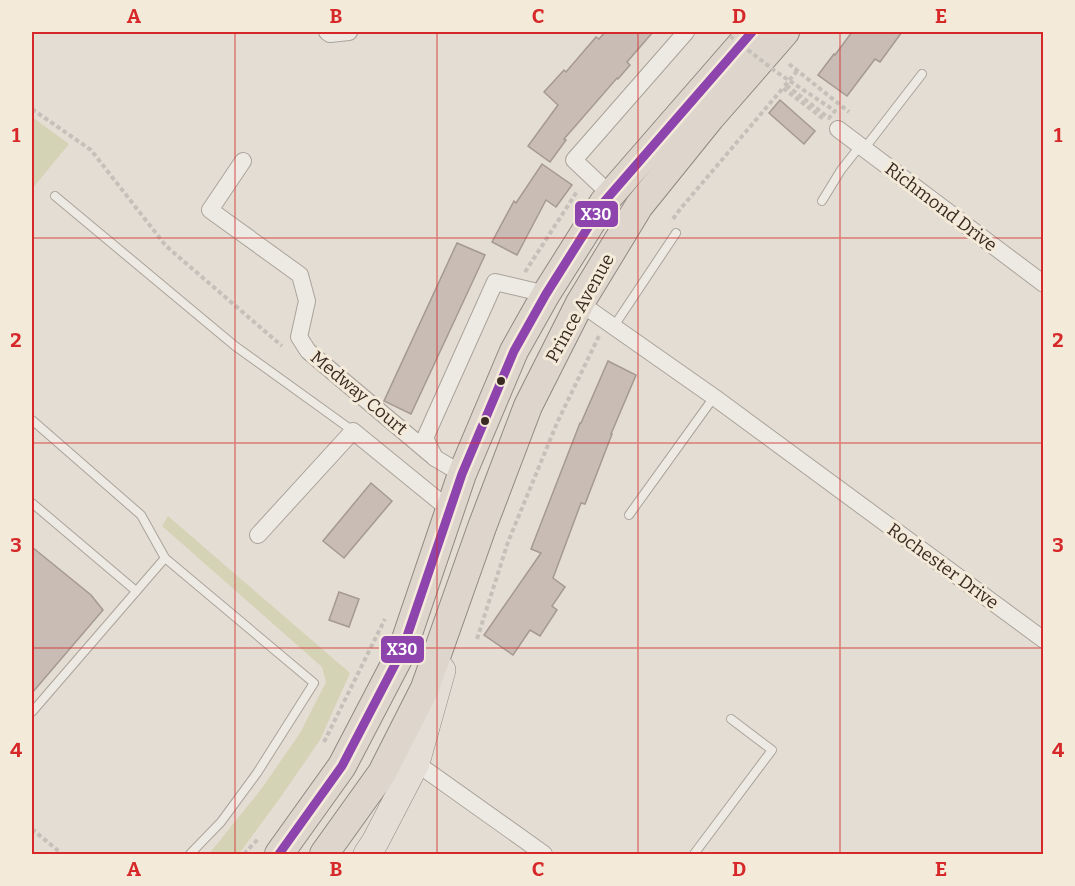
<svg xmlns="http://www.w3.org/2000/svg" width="1075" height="886" viewBox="0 0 1075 886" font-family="Bitter,serif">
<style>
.green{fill:#d5d3b6}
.building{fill:#c8bcb4;stroke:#a59992;stroke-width:1.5}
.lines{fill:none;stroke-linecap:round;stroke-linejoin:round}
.service-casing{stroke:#aaa39b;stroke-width:10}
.minor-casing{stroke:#aaa39b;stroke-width:18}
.primary-casing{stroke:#908882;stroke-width:28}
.trunk-casing{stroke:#908882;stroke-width:30}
.path{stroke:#c6c0ba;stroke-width:4;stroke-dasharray:4.5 3;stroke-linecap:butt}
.service{stroke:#ede9e3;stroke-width:8}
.minor{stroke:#ede9e3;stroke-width:16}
.primary{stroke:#e4ded6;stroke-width:27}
.trunk{stroke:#ded6cc;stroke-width:28}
.path-bridge{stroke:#c6c0ba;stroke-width:4;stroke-dasharray:4.5 3;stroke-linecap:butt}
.bus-1-casing{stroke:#f4eada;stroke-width:14}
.bus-1{stroke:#8e44ad;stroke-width:9}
.grid{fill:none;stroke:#d62828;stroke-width:1.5;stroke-opacity:0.55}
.bus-dot{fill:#3a2b22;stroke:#f4eada;stroke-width:2}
.labels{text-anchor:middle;stroke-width:6;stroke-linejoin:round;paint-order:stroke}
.street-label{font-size:18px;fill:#3a2b22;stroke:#f4eada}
.line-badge{stroke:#f4eada;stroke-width:2}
.badge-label{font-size:16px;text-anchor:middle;font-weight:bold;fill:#fff}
.neatline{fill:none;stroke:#d62828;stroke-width:2}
.grid-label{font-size:20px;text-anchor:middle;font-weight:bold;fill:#d62828}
</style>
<rect width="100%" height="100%" fill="#e4ddd3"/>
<!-- green -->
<g class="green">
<polygon points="32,117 69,144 32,189"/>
<polygon points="168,516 350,673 320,740 280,798 239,854 209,854 262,788 300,733 326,682 322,667 162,526"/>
</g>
<!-- building -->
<g class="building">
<polygon points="605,32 653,32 627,62 630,65 618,79 617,78 564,139 566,140 550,162 528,146 558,105 544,92 564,70 566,72 596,37 599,39"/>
<polygon points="852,32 902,32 880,62 875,59 847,96 818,75 834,54 835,55"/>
<polygon points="780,100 815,131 804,144 769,113"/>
<polygon points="542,164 572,185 556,207 546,200 517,255 492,242 514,201 516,203"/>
<polygon points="457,243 485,255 411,414 384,401"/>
<polygon points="608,361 636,375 611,434 612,434 585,504 581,503 553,578 565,587 552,606 557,610 540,636 530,630 513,655 484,635 541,553 531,549 580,423 581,423"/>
<polygon points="371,483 392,501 344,558 323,541"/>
<polygon points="32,547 91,595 103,610 32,693"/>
<polygon points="339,592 359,599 349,627 329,620"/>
</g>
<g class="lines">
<defs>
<g id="service">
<polyline points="864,149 922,74"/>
<polyline points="55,196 235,346 353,431"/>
<polyline points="822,201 841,170 860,146"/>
<polyline points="614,326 676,233"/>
<polyline points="32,420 141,515 165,558"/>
<polyline points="32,503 136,591"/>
<polyline points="629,515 714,397"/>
<polyline points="32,712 165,558 314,683 257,773 221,822 190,854"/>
<polyline points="694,854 772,750 731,719"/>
</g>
<g id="minor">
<polyline points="327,32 330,34 349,32"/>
<polyline points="838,129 1044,284"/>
<polyline points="243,161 210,210 300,275 307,301 299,337 308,351 435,458"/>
<polyline points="611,195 574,160 686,32"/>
<polyline points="580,303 714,397 1044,640"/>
<polyline points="462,474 435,458 425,438 495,282 546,294"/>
<polyline points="258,535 353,431 450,510"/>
<polyline points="416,763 544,854"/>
</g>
<polyline id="primary" points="367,854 375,842 416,763 442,670"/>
<g id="trunk">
<polyline points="279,854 342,766 402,651 462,474 514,351 546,294 604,202 752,32"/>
<polyline points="324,854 382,773 425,688 482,527 528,406 580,303 639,206 710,118 785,32"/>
</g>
</defs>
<!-- service casing -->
<use href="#service" class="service-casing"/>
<!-- minor casing -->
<use href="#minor" class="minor-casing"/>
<!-- primary casing -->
<use href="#primary" class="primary-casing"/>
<!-- trunk casing -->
<use href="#trunk" class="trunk-casing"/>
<!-- path -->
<g class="path">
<polyline points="789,64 849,112"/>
<polyline points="797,71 783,88 825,120"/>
<polyline points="32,109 91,150 166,246 282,346"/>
<polyline points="673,219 681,208 783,88"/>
<polyline points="525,272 578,190"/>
<polyline points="477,639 508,542 557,423 599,336"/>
<polyline points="324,742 385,619"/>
<polyline points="32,829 62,854"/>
<polyline points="244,854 258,839"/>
</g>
<!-- service -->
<use href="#service" class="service"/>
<!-- minor -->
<use href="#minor" class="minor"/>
<!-- primary -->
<use href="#primary" class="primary"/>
<!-- trunk -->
<use href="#trunk" class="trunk"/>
<!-- path-bridge -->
<polyline class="path-bridge" points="730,36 775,71 835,111 829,118 786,85"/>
<defs>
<polyline id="bus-1" points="279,854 342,766 402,651 462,474 514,351 546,294 604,202 752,32"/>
</defs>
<!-- bus-1 casing -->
<use href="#bus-1" class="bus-1-casing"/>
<!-- bus-1 -->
<use href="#bus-1" class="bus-1"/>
</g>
<!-- grid -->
<path class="grid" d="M235,32V854M437,32V854M638,32V854M840,32V854M32,238H1044M32,443H1044M32,648H1044"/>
<!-- markers -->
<g class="bus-dot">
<circle cx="501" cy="381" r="5"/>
<circle cx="485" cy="421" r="5"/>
</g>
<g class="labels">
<!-- street labels -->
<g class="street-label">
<text transform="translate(941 207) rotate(37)" y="6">Richmond Drive</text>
<text transform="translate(580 308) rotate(-61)" y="6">Prince Avenue</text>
<text transform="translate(359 393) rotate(40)" y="6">Medway Court</text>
<text transform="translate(943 566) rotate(36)" y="6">Rochester Drive</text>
</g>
</g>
<g class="line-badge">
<rect x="574" y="200" width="45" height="28" rx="6" fill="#8e44ad"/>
<rect x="380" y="635" width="45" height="29" rx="6" fill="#8e44ad"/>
</g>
<g class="badge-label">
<text x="596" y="220">X30</text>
<text x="402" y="655">X30</text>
</g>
<!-- border -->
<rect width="1075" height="886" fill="none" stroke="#f4eada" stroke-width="66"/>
<rect x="33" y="33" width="1009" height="820" class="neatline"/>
<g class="grid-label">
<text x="134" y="23">A</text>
<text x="336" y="23">B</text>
<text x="538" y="23">C</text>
<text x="739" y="23">D</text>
<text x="941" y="23">E</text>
<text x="16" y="142">1</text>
<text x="1058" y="142">1</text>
<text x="16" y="347">2</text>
<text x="1058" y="347">2</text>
<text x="16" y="552">3</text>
<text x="1058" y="552">3</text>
<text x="16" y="757">4</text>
<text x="1058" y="757">4</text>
<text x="134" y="876">A</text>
<text x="336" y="876">B</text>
<text x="538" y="876">C</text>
<text x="739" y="876">D</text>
<text x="941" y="876">E</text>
</g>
</svg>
